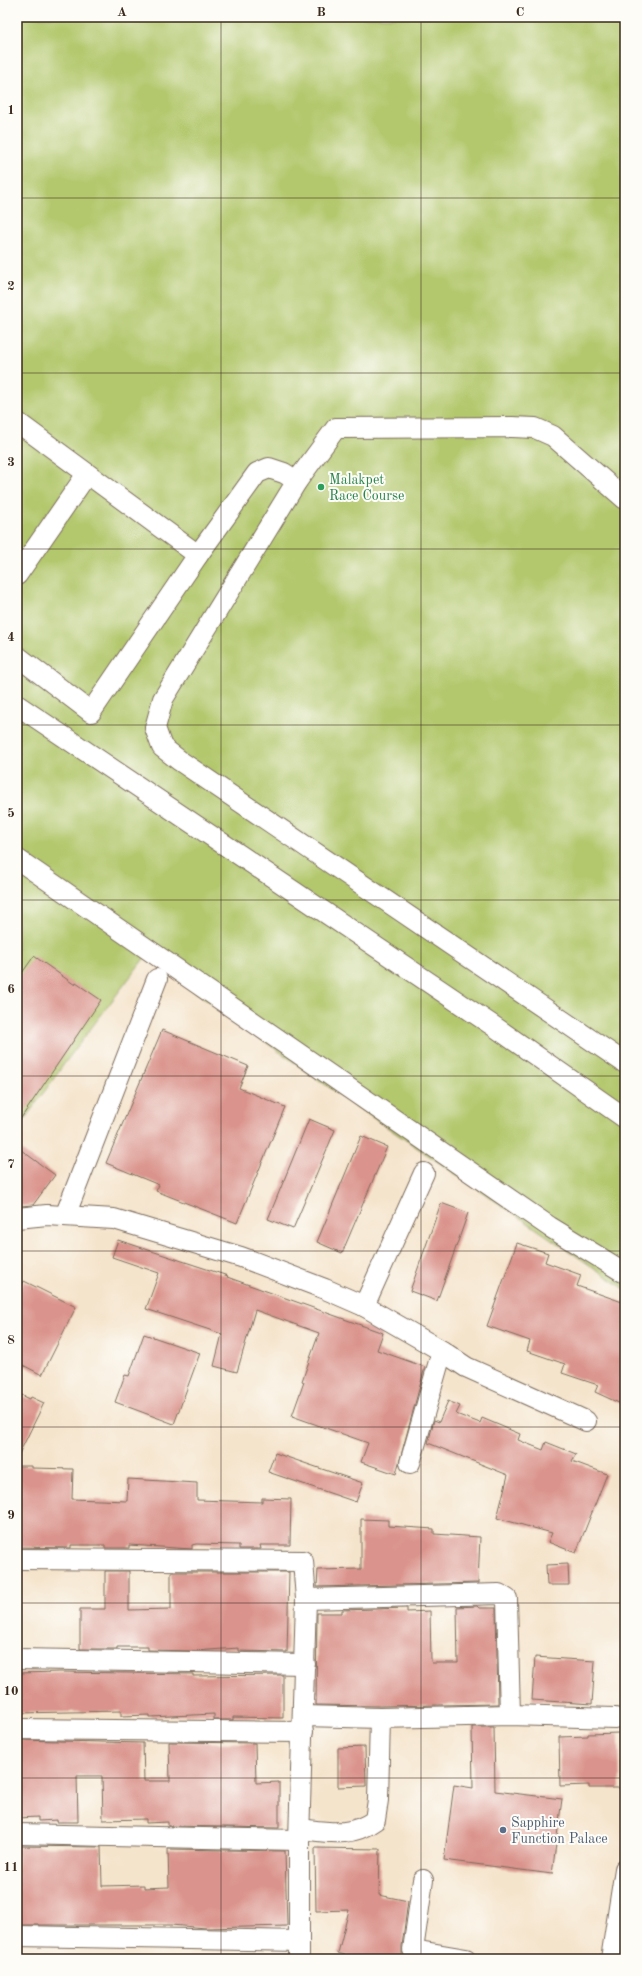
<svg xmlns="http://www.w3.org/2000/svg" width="642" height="1976" viewBox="0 0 642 1976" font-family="'Old Standard TT',serif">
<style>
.green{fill:#b3c86d;stroke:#777946}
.building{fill:#da948d}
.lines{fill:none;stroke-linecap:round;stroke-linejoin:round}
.minor-casing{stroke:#7c6b5b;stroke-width:22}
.minor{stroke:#fff;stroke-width:20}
.grid{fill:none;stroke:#3b2a1e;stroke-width:1;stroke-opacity:0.55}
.leisure-dot{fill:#2e9e5b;stroke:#fdfcf7;stroke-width:1.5}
.service-dot{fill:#5c6f8a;stroke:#fdfcf7;stroke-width:1.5}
.labels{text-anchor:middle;stroke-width:4;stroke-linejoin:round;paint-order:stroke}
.leisure-label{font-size:14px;fill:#27864d;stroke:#fdfcf7;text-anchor:start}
.service-label{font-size:14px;fill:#4e5e75;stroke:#fdfcf7;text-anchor:start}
.neatline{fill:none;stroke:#3b2a1e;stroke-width:1.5}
.grid-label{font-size:13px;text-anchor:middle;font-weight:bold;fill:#3b2a1e}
</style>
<rect width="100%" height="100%" fill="#fdfcf7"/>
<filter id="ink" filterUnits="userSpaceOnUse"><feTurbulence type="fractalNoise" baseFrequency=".025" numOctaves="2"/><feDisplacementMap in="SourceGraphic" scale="8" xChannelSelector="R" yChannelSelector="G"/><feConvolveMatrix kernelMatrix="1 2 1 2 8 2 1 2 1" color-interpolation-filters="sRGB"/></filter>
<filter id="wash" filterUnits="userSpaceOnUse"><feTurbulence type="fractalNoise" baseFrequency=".012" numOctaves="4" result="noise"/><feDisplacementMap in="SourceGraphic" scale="16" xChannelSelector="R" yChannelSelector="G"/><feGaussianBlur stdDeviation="0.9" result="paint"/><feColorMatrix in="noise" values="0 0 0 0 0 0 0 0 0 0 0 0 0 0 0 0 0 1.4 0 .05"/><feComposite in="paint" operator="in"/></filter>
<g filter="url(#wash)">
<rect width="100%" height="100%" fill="#f5e4cc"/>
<!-- green -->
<polygon class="green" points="17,17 625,17 625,1289 344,1098 146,956 67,1060 17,1130"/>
<g id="blocks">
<!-- building -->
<g class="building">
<polygon points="34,956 75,985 76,983 101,1000 17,1124 17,980"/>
<polygon points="162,1030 248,1066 239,1088 285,1107 237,1223 156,1191 159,1185 106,1163"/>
<polygon points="309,1119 335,1130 293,1229 268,1219"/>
<polygon points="361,1136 387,1147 342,1253 317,1242"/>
<polygon points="17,1147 55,1175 33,1205 21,1206 17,1203"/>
<polygon points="441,1203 468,1213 437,1301 410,1291"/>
<polygon points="118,1240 228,1276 227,1277 383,1333 377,1350 425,1367 396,1474 361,1462 368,1443 292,1416 304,1382 302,1381 319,1333 255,1310 237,1372 214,1366 222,1334 146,1309 159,1273 112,1257"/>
<polygon points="517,1243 548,1253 545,1262 581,1275 577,1286 625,1303 625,1395 621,1404 595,1392 598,1385 562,1373 565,1364 527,1351 530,1341 487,1326"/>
<polygon points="24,1281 76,1307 42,1375 17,1362 17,1295"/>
<polygon points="144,1334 200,1353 174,1424 115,1402 125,1375 129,1376"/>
<polygon points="17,1393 30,1399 31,1397 44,1403 17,1458"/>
<polygon points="448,1401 460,1406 456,1414 480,1423 482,1418 520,1434 518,1440 543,1450 546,1442 576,1454 572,1461 607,1474 576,1553 548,1542 552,1533 497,1518 508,1475 428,1443 434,1420 439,1422"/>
<polygon points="275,1453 363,1483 356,1502 268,1472"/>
<polygon points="17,1466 32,1466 32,1468 73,1469 72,1499 127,1501 128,1479 197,1483 197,1500 262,1502 262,1498 291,1499 290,1545 260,1545 261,1549 239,1549 239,1545 196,1544 192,1545 192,1549 129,1545 129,1548 105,1548 105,1545 71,1545 71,1548 17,1547"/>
<polygon points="361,1519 388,1520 388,1526 434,1529 434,1534 480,1537 478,1583 317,1587 318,1570 361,1569"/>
<polygon points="568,1564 569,1585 547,1585 546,1565"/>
<polygon points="105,1571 129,1571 129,1610 171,1609 171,1572 289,1572 287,1652 239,1651 239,1648 193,1651 148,1650 148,1647 117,1647 117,1649 80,1649 80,1609 105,1609"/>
<polygon points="477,1606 479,1608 496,1608 498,1704 380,1706 316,1705 317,1613 342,1613 342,1610 407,1608 407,1612 430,1611 431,1661 432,1663 458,1663 457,1607"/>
<polygon points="535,1657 595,1661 592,1704 532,1700"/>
<polygon points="60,1672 193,1674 193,1676 283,1675 283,1718 233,1717 233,1720 214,1720 214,1714 150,1717 150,1715 121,1716 121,1711 17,1713 17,1673"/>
<polygon points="472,1727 494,1727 495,1791 562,1799 552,1874 444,1860 454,1785 473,1788"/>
<polygon points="619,1733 620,1788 589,1788 589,1785 560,1786 559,1737 588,1736 588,1734"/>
<polygon points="17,1740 143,1743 144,1781 170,1781 169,1742 255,1743 256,1783 279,1782 279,1828 168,1826 168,1822 146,1823 146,1819 103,1820 102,1776 77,1776 78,1822 57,1822 57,1820 38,1821 38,1817 17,1818"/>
<polygon points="365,1747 366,1786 338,1787 338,1748"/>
<polygon points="17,1846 101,1847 102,1886 144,1885 144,1888 169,1887 168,1849 285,1851 287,1926 206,1928 171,1925 17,1925"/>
<polygon points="315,1848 380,1849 379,1895 408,1901 402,1946 402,1959 359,1959 338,1953 349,1910 316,1911"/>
</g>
</g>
</g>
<g filter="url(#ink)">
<use href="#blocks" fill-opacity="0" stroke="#7c6b5b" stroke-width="1"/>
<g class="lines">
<defs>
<g id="minor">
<polyline points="17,422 198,555 91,712 17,656"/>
<polyline points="625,499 553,436 535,428 512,427 336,428 297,481 163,699 155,728 162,747 180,761 625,1063"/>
<polyline points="198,555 257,473 269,468 284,473 297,481"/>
<polyline points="17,575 87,474"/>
<polyline points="17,705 495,1027 625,1118"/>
<polyline points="17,859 550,1227 625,1273"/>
<polyline points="65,1216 157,979"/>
<polyline points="17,1218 47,1215 114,1219 241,1257 325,1289 364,1306 424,1173"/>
<polyline points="364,1306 442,1351 410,1463"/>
<polyline points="442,1351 466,1367 586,1421"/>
<polyline points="17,1559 303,1561 306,1599 299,1840 299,1959"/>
<polyline points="306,1599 499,1594 507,1599 510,1715"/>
<polyline points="17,1659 305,1664"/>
<polyline points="304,1716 380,1718 510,1715 615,1718"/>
<polyline points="17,1729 303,1732"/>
<path d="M300,1829C327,1832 351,1838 375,1820L378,1800L380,1718"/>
<polyline points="17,1834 299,1840"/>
<polyline points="423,1880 413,1950 466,1959"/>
<polyline points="17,1936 299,1941"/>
<polyline points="611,1959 625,1869"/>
</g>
</defs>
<!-- minor casing -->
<use href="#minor" class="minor-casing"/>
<!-- minor -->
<use href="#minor" class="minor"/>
</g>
</g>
<!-- grid -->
<path class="grid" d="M221,17V1959M421,17V1959M17,198H625M17,373H625M17,549H625M17,725H625M17,900H625M17,1076H625M17,1251H625M17,1427H625M17,1603H625M17,1778H625"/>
<!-- markers -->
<circle class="leisure-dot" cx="321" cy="487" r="4"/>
<circle class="service-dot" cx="503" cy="1830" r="4"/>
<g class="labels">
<!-- leisure labels -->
<g class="leisure-label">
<text x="329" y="484">Malakpet<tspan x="329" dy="16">Race Course</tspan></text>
</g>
<!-- service labels -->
<g class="service-label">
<text x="511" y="1827">Sapphire<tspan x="511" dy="16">Function Palace</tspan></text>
</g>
</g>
<!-- margin -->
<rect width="642" height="1976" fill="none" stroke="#fdfcf7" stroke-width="44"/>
<rect x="22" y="22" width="598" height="1932" class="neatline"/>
<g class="grid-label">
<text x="122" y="16">A</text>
<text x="321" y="16">B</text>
<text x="520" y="16">C</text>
<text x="11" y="114">1</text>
<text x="11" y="290">2</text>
<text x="11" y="466">3</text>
<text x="11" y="641">4</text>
<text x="11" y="817">5</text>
<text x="11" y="993">6</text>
<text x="11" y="1168">7</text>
<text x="11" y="1344">8</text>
<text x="11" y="1519">9</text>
<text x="11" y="1695">10</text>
<text x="11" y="1871">11</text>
</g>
</svg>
